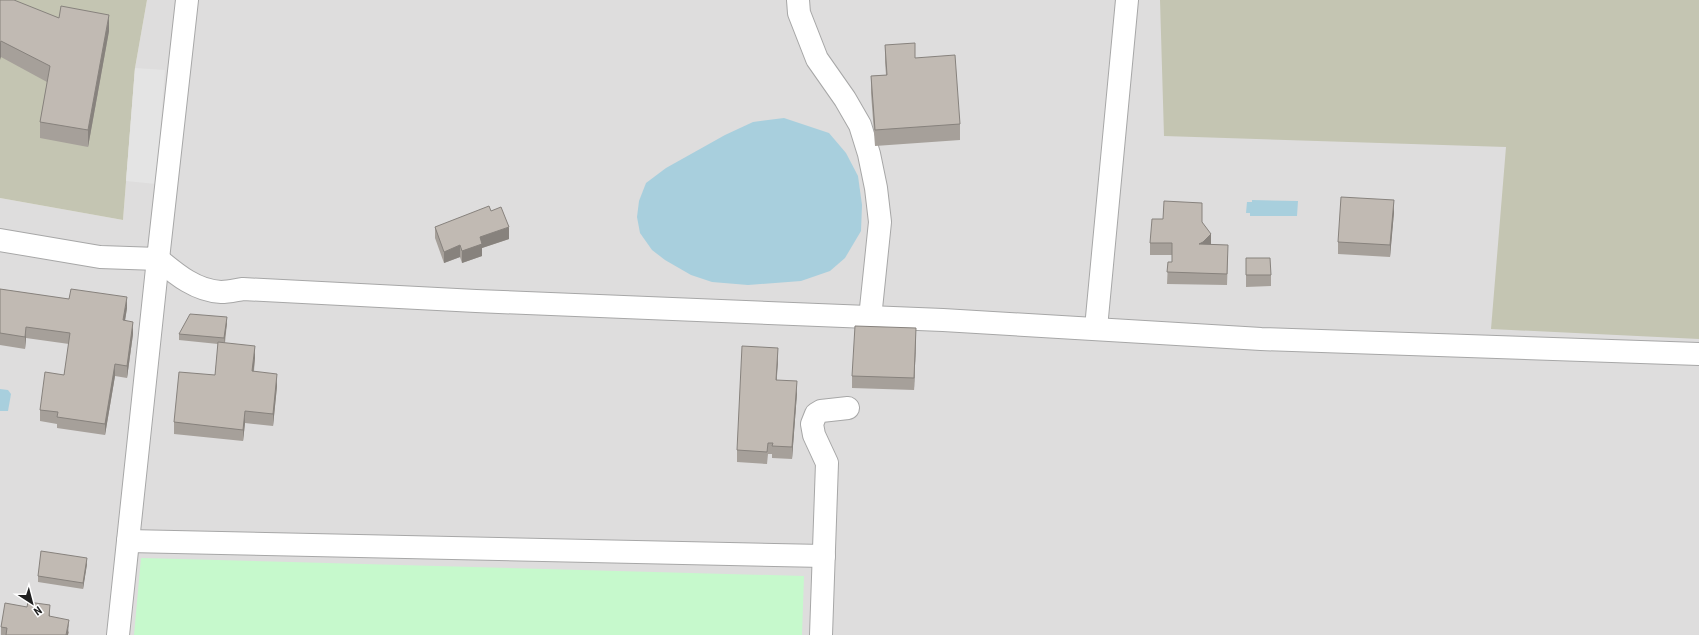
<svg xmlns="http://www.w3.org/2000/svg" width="1699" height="635" viewBox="0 0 1699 635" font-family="'Roboto Condensed',sans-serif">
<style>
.residential{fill:#dedddd}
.construction{fill:#c4c5b2}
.park{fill:#c6f9cc}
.parking{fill:#e4e4e4}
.water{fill:#a8cfdd}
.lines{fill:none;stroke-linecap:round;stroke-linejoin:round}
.minor-casing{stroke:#a7a7a7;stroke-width:24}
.minor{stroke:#fff;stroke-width:22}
.wall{fill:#a6a09a}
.shaded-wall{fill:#87827d}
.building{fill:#c1bab3;stroke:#87827d}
</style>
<rect width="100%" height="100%" fill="#f0eee7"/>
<!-- residential -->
<polygon class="residential" points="147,0 1699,0 1699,635 0,635 0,198 123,220 135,68"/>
<!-- construction -->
<g class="construction">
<polygon points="0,0 147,0 135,68 123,220 0,198"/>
<polygon points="1160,0 1699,0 1699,339 1491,329 1506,147 1164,136"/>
</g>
<!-- park -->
<polygon class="park" points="141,558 804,576 802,635 134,635"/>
<!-- parking -->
<polygon class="parking" points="135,68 165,70 156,184 126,181"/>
<!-- water -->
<g class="water">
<polygon points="784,118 829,133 846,153 858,176 862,205 861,231 845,258 830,271 801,281 748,285 712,282 691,275 665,260 652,250 640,233 637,217 639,201 646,183 666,168 725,135 753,122"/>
<polygon points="1252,200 1298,201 1297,216 1250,216 1250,213 1246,213 1247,202 1252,202"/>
<polygon points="0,389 8,390 11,394 8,411 0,411"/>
</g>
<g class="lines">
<defs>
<g id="minor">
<polyline points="798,0 799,13 817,59 845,99 860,125 869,154 876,188 880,222 870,318"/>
<polyline points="0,240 100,257 158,259 187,0"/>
<path d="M158,259C176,274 196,291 221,292C229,292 236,290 243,289L476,301L943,320L1261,339L1699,354"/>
<polyline points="1096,328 1127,0"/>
<polyline points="128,541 824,556"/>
<polyline points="118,635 158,259"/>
<polyline points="821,635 827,463 814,435 812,424 816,414 821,411 848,408"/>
</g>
</defs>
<!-- minor casing -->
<use href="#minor" class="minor-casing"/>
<!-- minor -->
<use href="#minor" class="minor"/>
</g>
<!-- wall -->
<g class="wall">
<polygon points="0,0 59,18 109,31 88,147 40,138 40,122 47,82 1,57"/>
<polygon points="885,45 915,58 960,124 960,140 875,146 871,93 871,76 886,75 885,62"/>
<polygon points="491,211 509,239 482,248 482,256 462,263 460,257 444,263 435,238 435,227"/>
<polygon points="1394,212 1390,257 1338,254 1338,242"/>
<polygon points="1202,222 1211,244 1228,256 1227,285 1167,284 1168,262 1172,262 1172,255 1150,255 1150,243"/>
<polygon points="1246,258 1271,275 1271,286 1246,287"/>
<polygon points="0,289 127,308 125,321 133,334 127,378 115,376 105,435 57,428 57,424 40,421 40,410 64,375 69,344 26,338 25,349 0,345"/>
<polygon points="227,323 225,343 255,358 254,371 277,386 273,426 245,423 243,441 174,434 174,422 215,375 218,344 179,340 179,334"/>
<polygon points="916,340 914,390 852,388 852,376"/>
<polygon points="778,360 776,380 797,393 792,459 772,458 772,454 768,454 767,464 737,462 737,450"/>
<polygon points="87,564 83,589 38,582 38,576"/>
<polygon points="50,617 69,632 68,635 1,635 1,627"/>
</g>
<!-- shaded-wall -->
<g class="shaded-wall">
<polygon points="109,15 109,31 88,147 88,130"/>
<polygon points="1,41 1,57 0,60 0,43"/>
<polygon points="1394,200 1394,212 1390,257 1390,245"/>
<polygon points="509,227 509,239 482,248 482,256 462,263 462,251 480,237"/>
<polygon points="1211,234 1211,246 1199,244"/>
<polygon points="460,245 460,257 444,263 444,252"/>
<polygon points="127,297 127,308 123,332 123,320"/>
<polygon points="227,317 227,323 224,344 224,338"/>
<polygon points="133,322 133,334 127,378 127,366"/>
<polygon points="26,327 26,338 25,349 25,337"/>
<polygon points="916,328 916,340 914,390 914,378"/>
<polygon points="255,346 255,358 252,383 252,371"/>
<polygon points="778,348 778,360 776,392 776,380"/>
<polygon points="115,364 115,376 105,435 105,424"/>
<polygon points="277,374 277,386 273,426 273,414"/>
<polygon points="797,381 797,393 792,459 792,447"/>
<polygon points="245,411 245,423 243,441 243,430"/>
<polygon points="87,558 87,564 83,589 83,583"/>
<polygon points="50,605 50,617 49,616"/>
<polygon points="69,620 68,635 66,635"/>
</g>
<!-- building -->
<g class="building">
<polygon points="0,0 14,0 59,18 61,6 109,15 88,130 40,122 50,66 1,41 0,43"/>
<polygon points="915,43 915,58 955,55 960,124 875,130 871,76 887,75 885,45"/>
<polygon points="1341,197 1394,200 1390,245 1338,242"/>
<polygon points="1164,201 1202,203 1202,222 1211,234 1203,242 1199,244 1228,245 1227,274 1167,272 1168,262 1172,262 1172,243 1150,243 1152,219 1163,219"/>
<polygon points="489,206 491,211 501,207 509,227 480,237 482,244 462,251 460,245 444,252 435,227"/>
<polygon points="1246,258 1270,258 1271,275 1246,275"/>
<polygon points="0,289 69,299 71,289 127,297 123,320 133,322 127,366 115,364 105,424 57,417 58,412 40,410 45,372 64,375 70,333 26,327 25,337 0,333"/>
<polygon points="190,314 227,317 224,338 179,334"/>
<polygon points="855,326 916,328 914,378 852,376"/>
<polygon points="218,342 255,346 252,371 277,374 273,414 245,411 243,430 174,422 179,372 215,375"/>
<polygon points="742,346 778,348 776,380 797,381 792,447 772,446 773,443 768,443 767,452 737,450"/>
<polygon points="41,551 87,558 83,583 38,576"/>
<polygon points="28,602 50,605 49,616 69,620 66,635 6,635 7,628 1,627 5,603 27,607"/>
</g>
<!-- north arrow -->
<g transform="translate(32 603) rotate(144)" stroke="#ffffff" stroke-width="3" paint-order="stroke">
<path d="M0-3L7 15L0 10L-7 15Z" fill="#202020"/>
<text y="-6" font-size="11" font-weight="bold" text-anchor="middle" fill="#202020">N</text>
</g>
</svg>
